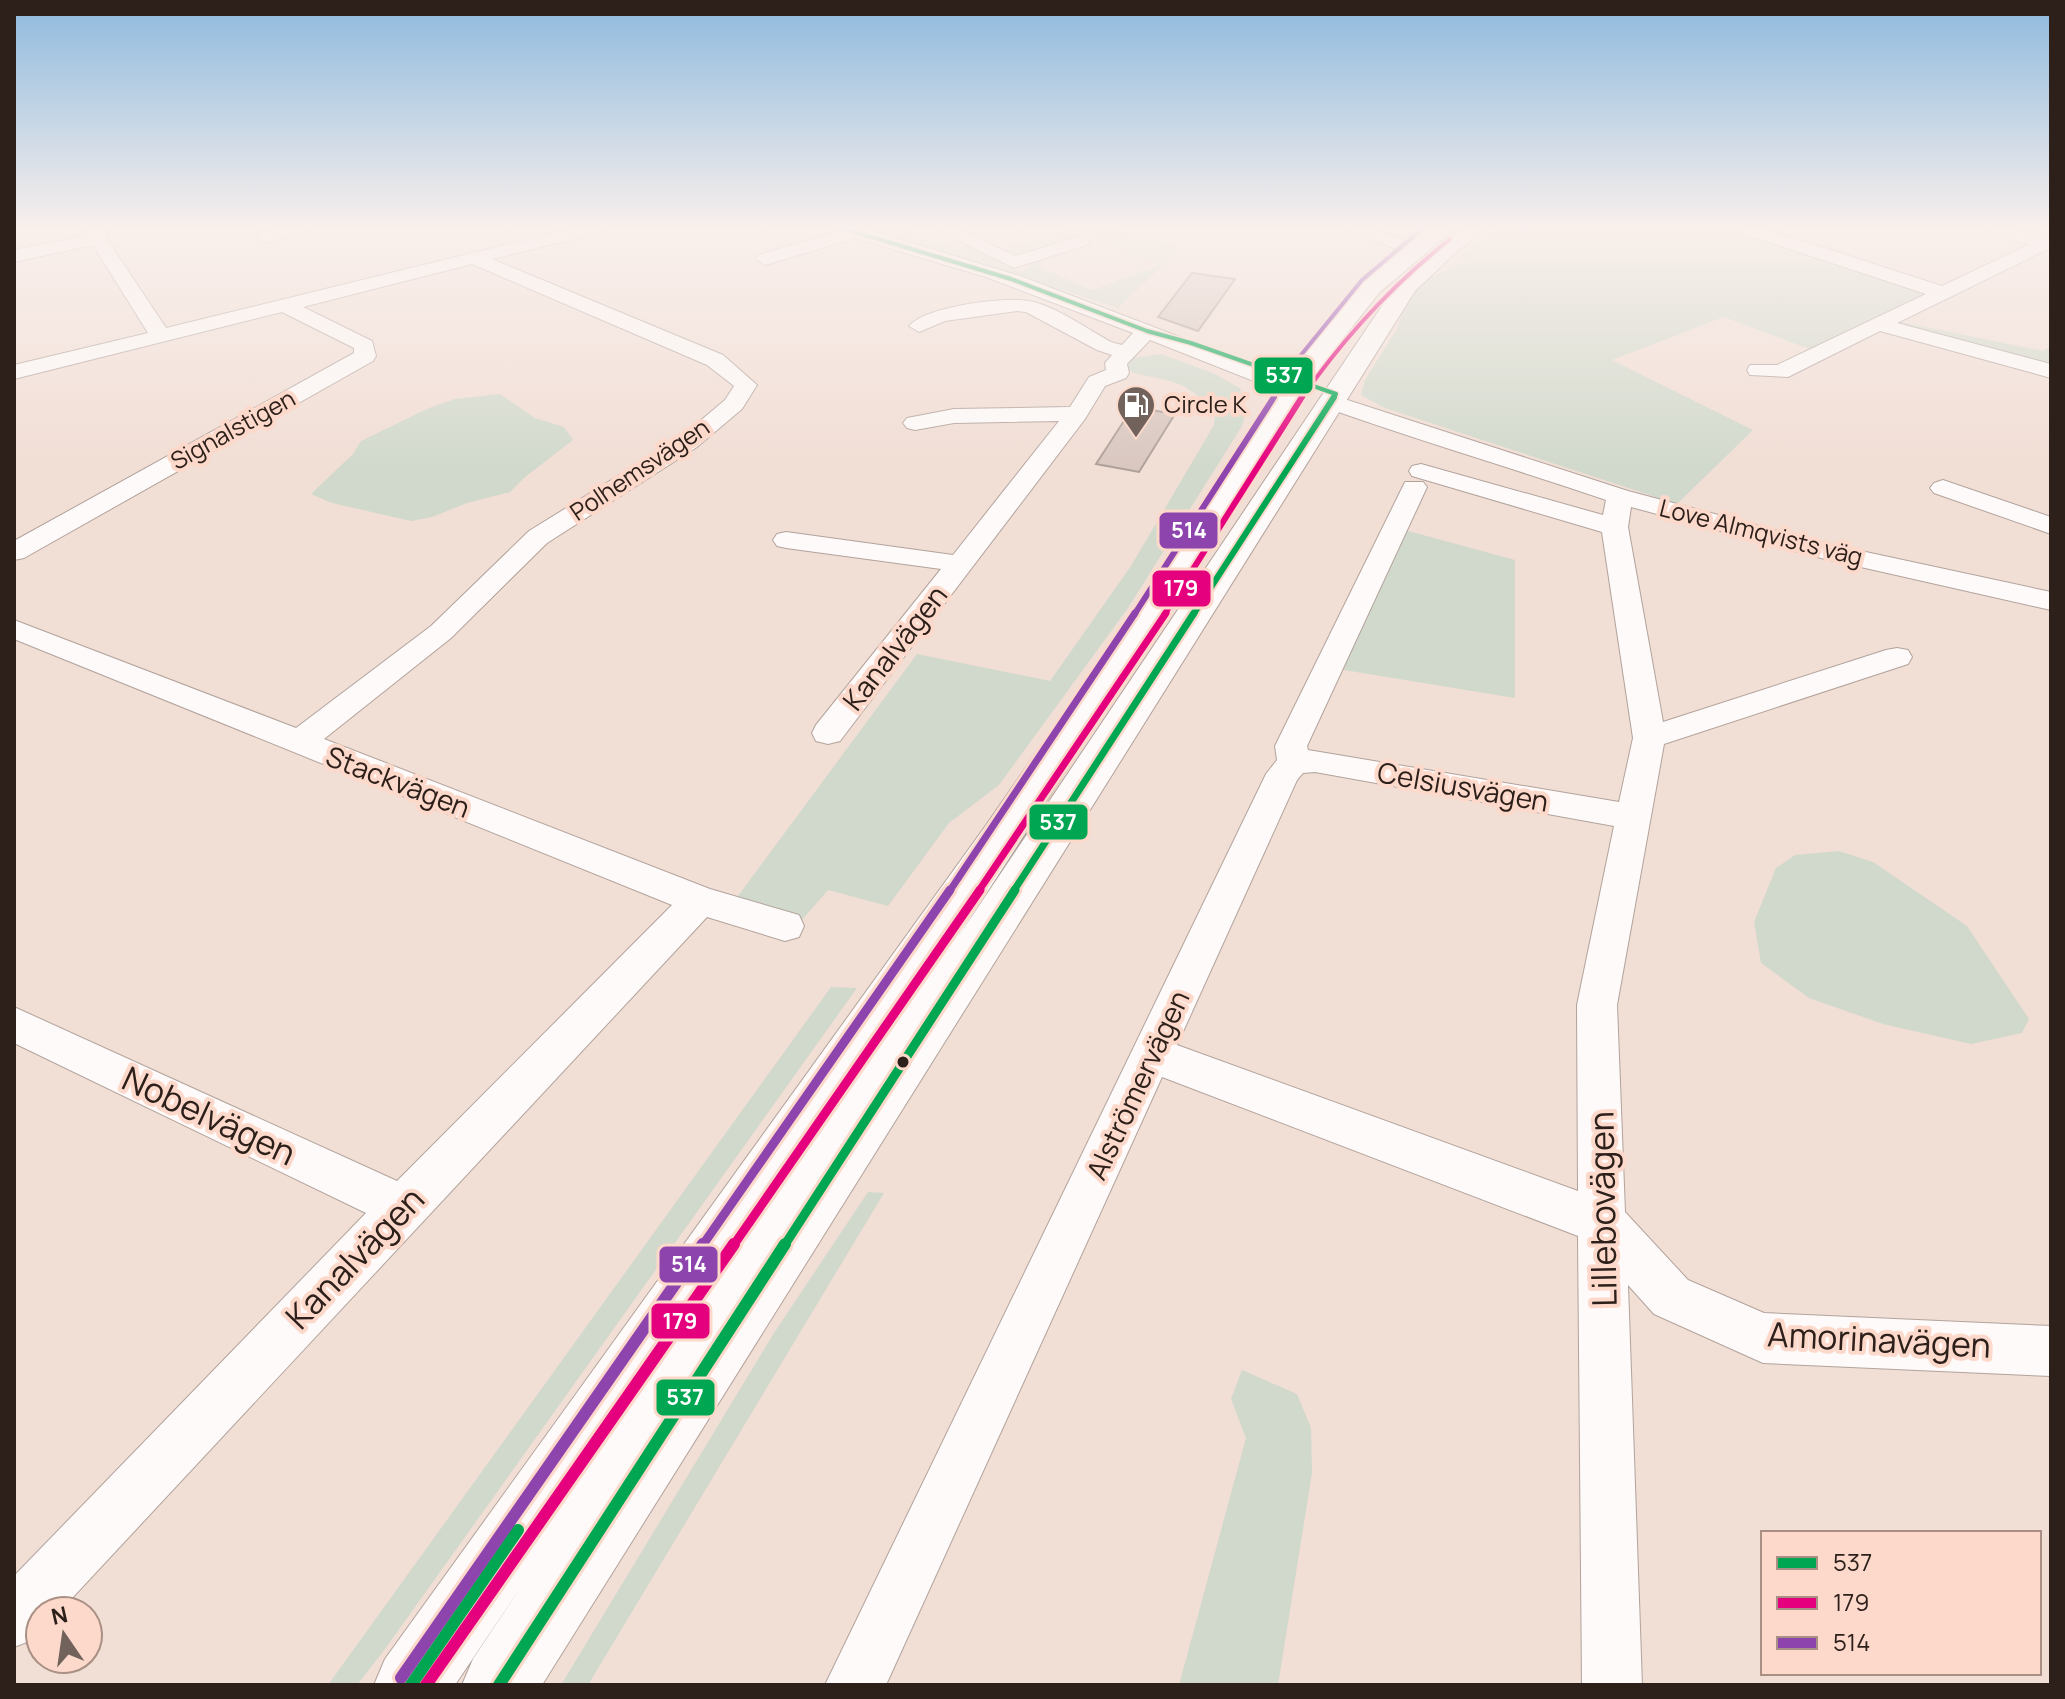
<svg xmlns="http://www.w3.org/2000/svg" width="2065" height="1699" viewBox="0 0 2065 1699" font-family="Manrope,sans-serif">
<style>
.green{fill:#d1d9cc}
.building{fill:#d9c7c0;stroke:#aea099;stroke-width:2}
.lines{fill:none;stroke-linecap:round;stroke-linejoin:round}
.minor-casing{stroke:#b2a39c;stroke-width:2}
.major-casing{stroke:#b2a39c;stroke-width:2}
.minor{fill:#fdfaf9;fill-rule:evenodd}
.major{fill:#fdfaf9;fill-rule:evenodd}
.bus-1-far4-casing{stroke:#fcd9ca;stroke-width:7}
.bus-1-far3-casing{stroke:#fcd9ca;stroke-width:10}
.bus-1-far2-casing{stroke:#fcd9ca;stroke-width:12}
.bus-1-far1-casing{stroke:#fcd9ca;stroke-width:15}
.bus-1-casing{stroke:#fcd9ca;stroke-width:18}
.bus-2-far4-casing{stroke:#fcd9ca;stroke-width:7}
.bus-2-far3-casing{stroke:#fcd9ca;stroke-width:10}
.bus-2-far2-casing{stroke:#fcd9ca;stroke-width:12}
.bus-2-far1-casing{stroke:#fcd9ca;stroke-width:15}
.bus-2-casing{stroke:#fcd9ca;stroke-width:18}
.bus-3-far4-casing{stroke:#fcd9ca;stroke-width:7}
.bus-3-far3-casing{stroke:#fcd9ca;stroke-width:10}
.bus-3-far2-casing{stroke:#fcd9ca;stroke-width:12}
.bus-3-far1-casing{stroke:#fcd9ca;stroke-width:15}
.bus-3-casing{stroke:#fcd9ca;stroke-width:18}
.bus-1-far4{stroke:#00a651;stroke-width:4}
.bus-1-far3{stroke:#00a651;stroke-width:6}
.bus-1-far2{stroke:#00a651;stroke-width:7}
.bus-1-far1{stroke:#00a651;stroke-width:9}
.bus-1{stroke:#00a651;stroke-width:12}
.bus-2-far4{stroke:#e5007d;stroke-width:4}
.bus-2-far3{stroke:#e5007d;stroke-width:6}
.bus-2-far2{stroke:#e5007d;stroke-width:7}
.bus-2-far1{stroke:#e5007d;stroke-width:9}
.bus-2{stroke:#e5007d;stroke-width:12}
.bus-3-far4{stroke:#8e44ad;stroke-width:4}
.bus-3-far3{stroke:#8e44ad;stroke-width:6}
.bus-3-far2{stroke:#8e44ad;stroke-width:7}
.bus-3-far1{stroke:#8e44ad;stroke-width:9}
.bus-3{stroke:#8e44ad;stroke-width:12}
.bus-dot{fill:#2d201b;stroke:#fcd9ca;stroke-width:3}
.labels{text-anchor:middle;stroke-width:8;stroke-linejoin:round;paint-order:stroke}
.far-poi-label{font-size:24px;fill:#2d201b;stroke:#fcd9ca;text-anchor:start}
.far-street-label{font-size:24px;fill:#2d201b;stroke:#fcd9ca}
.street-label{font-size:28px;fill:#2d201b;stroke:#fcd9ca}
.near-street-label{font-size:34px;fill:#2d201b;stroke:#fcd9ca}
.line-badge{stroke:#fcd9ca;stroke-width:3}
.badge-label{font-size:22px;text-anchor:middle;font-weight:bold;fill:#fff}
</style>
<rect width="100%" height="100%" fill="#f1ded5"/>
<!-- green -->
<g class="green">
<polygon points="882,229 912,231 954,249 968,245 997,259 999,265 1023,272 1032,261 1046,262 1036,266 1093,290 1159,265 1088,236 1114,229 1181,248 1118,308 882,233"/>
<polygon points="1074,229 1103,229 1021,254 1001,250"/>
<polygon points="1497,229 1741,229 1931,291 1815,351 1724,317 1612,360 1753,430 1677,504 1385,408 1361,395 1365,380 1397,329 1404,307 1417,289 1428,278 1465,263 1462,253"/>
<polygon points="1897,321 2043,351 2051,346 2051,368 1888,325"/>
<path d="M1161,354L1213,373L1240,388L1245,416L1242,426L1128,608L999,785L949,823L888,906L828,890L801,921L735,900L917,654L1050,681L1131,566L1214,425L1215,415C1188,380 1174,382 1133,373L1127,368L1132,358Z"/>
<polygon points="500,394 535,418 564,427 573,440 524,478 510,492 467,503 432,517 411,521 332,503 311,494 353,454 361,441 429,408 455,399"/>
<polygon points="1401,529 1515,560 1515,698 1338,669"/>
<polygon points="1839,851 1873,862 1967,926 2029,1019 2022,1033 1971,1044 1883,1024 1809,998 1761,963 1754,922 1776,868 1795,855"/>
<polygon points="831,987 857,988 385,1649 357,1685 328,1685"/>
<polygon points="868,1192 884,1193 588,1685 561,1685 774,1333"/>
<polygon points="1242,1370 1297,1394 1311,1428 1312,1473 1278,1685 1179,1685 1246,1438 1231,1399"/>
</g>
<!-- building -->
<g class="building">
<polygon points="1192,273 1235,279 1198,331 1158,317"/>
<polygon points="1133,407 1175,414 1139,472 1096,464"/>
</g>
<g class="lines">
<defs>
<g id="minor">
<polygon points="88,229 106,229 107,239 166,328 570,229 602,229 599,233 492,259 723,355 757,385 742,409 697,447 547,543 451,638 324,739 710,889 799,915 804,926 799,937 785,941 707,917 60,1611 40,1611 40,1633 35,1639 14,1647 14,1576 366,1213 14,1043 14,1007 397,1181 672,905 14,639 14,620 296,728 431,626 529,531 681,437 725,400 734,386 707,365 472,264 303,307 372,341 376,356 373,361 24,558 14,560 14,541 354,353 354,348 282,312 14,379 14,365 148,333 93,245 14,262 14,250 89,235"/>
<polygon points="276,229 310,229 307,233 266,242 257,237 260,233"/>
<path d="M835,229H874L872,231L1020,276L1300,383L1303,388L1300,393H1284L1150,340L1127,364L1129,373L1126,378L1105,386L1085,419L840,741L828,744L816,741L812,733L816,725L941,569L786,548L777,546L773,540L777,534L786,532L953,555L1059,421L954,423L915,430L907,428L903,423L907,418L954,409L1070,407L1089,377L1106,370L1105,363L1112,355L1097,350L1026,312L1017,311L945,321L919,332L909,326C925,306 1010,295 1034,302C1060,309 1087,329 1111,342L1122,345L1133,333L986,277L855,238L765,265L756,259L758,255L837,232Z"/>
<polygon points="935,229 959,229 1015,256 1081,236 1090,241 1087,245 1014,268"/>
<polygon points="1346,229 1373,229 1418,245 1421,249 1418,253 1406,253"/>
<polygon points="1738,229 1766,229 1942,286 2028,245 1985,229 2014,229 2051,240 2051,251 2046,250 1897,323 2051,364 2051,378 1880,331 1788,377 1750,375 1747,370 1750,365 1777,365 1926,294 1741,233"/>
<path d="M1332,395L1628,491L1824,543L2051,592V610L1821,558L1631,507L1628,527L1663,722L1886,650L1897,648L1908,650L1912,657L1908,664L1664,744L1617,1005L1625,1212L1688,1280L1764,1313L2051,1326V1376L1763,1363L1654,1314L1628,1285L1642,1685H1582L1578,1236L1162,1077L886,1685H825L1266,774L1277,760L1275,746L1405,482H1423L1427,487L1307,746L1308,750L1619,802L1633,738L1602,532L1412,476L1409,471L1412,466L1421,464L1603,515L1606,500C1512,468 1417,440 1324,407L1321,402L1324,397ZM1315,772L1614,826L1577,1005L1578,1191L1177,1045L1297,780L1303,773Z"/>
<polygon points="1943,480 2051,517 2051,534 1934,493 1930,488 1934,483"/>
</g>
<polygon id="major" points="1428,229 1454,229 1379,293 1322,365 1164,619 958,937 1398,282 1438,244 1460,229 1486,229 1454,254 1415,291 542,1685 462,1685 473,1659 523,1584 455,1685 374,1685 385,1659 984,828 1129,619 1301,356 1362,283 1397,252"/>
</defs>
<!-- minor casing -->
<use href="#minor" class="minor-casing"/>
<!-- major casing -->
<use href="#major" class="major-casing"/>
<!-- minor -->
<use href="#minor" class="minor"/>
<!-- major -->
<use href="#major" class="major"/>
<defs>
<polyline id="bus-1-far4" points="845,229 1011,279 1147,331 1191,343 1336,394 1333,399"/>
<polyline id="bus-1-far3" points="1193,615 1334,397"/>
<polyline id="bus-1-far2" points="1013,892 1194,613"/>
<polyline id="bus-1-far1" points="784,1246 1015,890"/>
<g id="bus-1">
<polyline points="411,1685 518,1530"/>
<polyline points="499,1685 785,1244"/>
</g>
<path id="bus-2-far4" d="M1301,399C1344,337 1391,286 1450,239"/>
<polyline id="bus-2-far3" points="1164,615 1302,397"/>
<polyline id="bus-2-far2" points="978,892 1166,613"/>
<polyline id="bus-2-far1" points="733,1246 980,890"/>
<polyline id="bus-2" points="426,1685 734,1244"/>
<polyline id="bus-3-far4" points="1273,399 1301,355 1362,280 1422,229"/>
<polyline id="bus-3-far3" points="1134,615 1274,397"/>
<polyline id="bus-3-far2" points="949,892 1135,613"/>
<polyline id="bus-3-far1" points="702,1246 950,890"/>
<polyline id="bus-3" points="401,1678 703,1244"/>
</defs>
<!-- bus-1-far4 casing -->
<use href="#bus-1-far4" class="bus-1-far4-casing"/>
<!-- bus-1-far3 casing -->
<use href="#bus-1-far3" class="bus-1-far3-casing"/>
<!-- bus-1-far2 casing -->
<use href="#bus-1-far2" class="bus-1-far2-casing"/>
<!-- bus-1-far1 casing -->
<use href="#bus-1-far1" class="bus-1-far1-casing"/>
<!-- bus-1 casing -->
<use href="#bus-1" class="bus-1-casing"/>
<!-- bus-2-far4 casing -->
<use href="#bus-2-far4" class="bus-2-far4-casing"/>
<!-- bus-2-far3 casing -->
<use href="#bus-2-far3" class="bus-2-far3-casing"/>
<!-- bus-2-far2 casing -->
<use href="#bus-2-far2" class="bus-2-far2-casing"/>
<!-- bus-2-far1 casing -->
<use href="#bus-2-far1" class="bus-2-far1-casing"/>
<!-- bus-2 casing -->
<use href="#bus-2" class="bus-2-casing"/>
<!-- bus-3-far4 casing -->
<use href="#bus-3-far4" class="bus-3-far4-casing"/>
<!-- bus-3-far3 casing -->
<use href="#bus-3-far3" class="bus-3-far3-casing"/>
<!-- bus-3-far2 casing -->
<use href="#bus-3-far2" class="bus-3-far2-casing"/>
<!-- bus-3-far1 casing -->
<use href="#bus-3-far1" class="bus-3-far1-casing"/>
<!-- bus-3 casing -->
<use href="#bus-3" class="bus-3-casing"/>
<!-- bus-1-far4 -->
<use href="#bus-1-far4" class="bus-1-far4"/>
<!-- bus-1-far3 -->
<use href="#bus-1-far3" class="bus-1-far3"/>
<!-- bus-1-far2 -->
<use href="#bus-1-far2" class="bus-1-far2"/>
<!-- bus-1-far1 -->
<use href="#bus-1-far1" class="bus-1-far1"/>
<!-- bus-1 -->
<use href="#bus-1" class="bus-1"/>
<!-- bus-2-far4 -->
<use href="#bus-2-far4" class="bus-2-far4"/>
<!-- bus-2-far3 -->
<use href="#bus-2-far3" class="bus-2-far3"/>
<!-- bus-2-far2 -->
<use href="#bus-2-far2" class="bus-2-far2"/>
<!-- bus-2-far1 -->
<use href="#bus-2-far1" class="bus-2-far1"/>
<!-- bus-2 -->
<use href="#bus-2" class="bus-2"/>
<!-- bus-3-far4 -->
<use href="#bus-3-far4" class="bus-3-far4"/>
<!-- bus-3-far3 -->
<use href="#bus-3-far3" class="bus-3-far3"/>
<!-- bus-3-far2 -->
<use href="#bus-3-far2" class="bus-3-far2"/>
<!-- bus-3-far1 -->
<use href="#bus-3-far1" class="bus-3-far1"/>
<!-- bus-3 -->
<use href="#bus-3" class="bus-3"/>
</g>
<!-- sky -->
<linearGradient id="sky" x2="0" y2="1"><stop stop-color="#8eb9de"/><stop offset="0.49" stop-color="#f9f0ec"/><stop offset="1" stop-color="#f9f0ec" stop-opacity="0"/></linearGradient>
<rect width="2065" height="467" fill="url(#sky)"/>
<!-- icons -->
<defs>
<symbol id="fuel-pin" viewBox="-11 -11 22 30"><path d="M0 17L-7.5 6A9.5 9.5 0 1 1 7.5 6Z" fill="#72625c" stroke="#fcd9ca"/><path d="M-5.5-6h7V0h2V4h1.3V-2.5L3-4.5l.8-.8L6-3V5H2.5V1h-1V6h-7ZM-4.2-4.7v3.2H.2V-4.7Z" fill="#fff"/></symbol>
</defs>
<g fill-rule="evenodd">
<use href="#fuel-pin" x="1114" y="383" width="44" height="60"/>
</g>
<!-- markers -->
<circle class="bus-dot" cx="903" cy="1062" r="7"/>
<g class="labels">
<!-- far-poi labels -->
<g class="far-poi-label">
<text x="1164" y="413">Circle K</text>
</g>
<!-- far-street labels -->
<g class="far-street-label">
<text transform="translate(233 430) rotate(-29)" y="8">Signalstigen</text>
<text transform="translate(640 470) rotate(-34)" y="8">Polhemsvägen</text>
<text transform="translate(1761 533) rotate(14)" y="8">Love Almqvists väg</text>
</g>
<!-- street labels -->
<g class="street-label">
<text transform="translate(895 648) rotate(-52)" y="10">Kanalvägen</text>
<text transform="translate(398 782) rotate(21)" y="10">Stackvägen</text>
<text transform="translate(1463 787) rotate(10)" y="10">Celsiusvägen</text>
<text transform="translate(1138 1085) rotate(-65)" y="10">Alströmervägen</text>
</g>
<!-- near-street labels -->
<g class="near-street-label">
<text transform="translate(209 1116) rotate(25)" y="12">Nobelvägen</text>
<text transform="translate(1603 1209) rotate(-91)" y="12">Lillebovägen</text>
<text transform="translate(355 1258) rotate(-46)" y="12">Kanalvägen</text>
<text transform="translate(1879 1340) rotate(3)" y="12">Amorinavägen</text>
</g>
</g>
<g class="line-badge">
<rect x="1253" y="356" width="61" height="39" rx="8" fill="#00a651"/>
<rect x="1158" y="511" width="61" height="39" rx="8" fill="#8e44ad"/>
<rect x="1151" y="569" width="61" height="39" rx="8" fill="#e5007d"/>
<rect x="1028" y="803" width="61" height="38" rx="8" fill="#00a651"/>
<rect x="658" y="1245" width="61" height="39" rx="8" fill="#8e44ad"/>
<rect x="650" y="1302" width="61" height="38" rx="8" fill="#e5007d"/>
<rect x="655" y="1378" width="61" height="39" rx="8" fill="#00a651"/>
</g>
<g class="badge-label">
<text x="1284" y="383">537</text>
<text x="1189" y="538">514</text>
<text x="1181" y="596">179</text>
<text x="1058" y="830">537</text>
<text x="689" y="1272">514</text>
<text x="680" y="1329">179</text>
<text x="685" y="1405">537</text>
</g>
<!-- border -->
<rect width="2065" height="1699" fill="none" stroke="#2d201b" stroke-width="32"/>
<!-- legend -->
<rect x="1761" y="1531" width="280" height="144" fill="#fcd9ca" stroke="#a98f84" stroke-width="2"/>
<rect x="1777" y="1557" width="40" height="12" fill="#00a651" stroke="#a98f84" stroke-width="2"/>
<text x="1833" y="1571" font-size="24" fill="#2d201b">537</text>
<rect x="1777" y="1597" width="40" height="12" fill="#e5007d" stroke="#a98f84" stroke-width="2"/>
<text x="1833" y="1611" font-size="24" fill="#2d201b">179</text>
<rect x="1777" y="1637" width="40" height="12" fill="#8e44ad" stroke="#a98f84" stroke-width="2"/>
<text x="1833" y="1651" font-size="24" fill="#2d201b">514</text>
<!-- north arrow -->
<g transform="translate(64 1635) rotate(347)"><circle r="38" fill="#fcd9ca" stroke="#a98f84" stroke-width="2"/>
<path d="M0-6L14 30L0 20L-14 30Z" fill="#72625c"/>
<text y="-12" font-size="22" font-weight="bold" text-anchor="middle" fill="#2d201b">N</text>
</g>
</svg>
